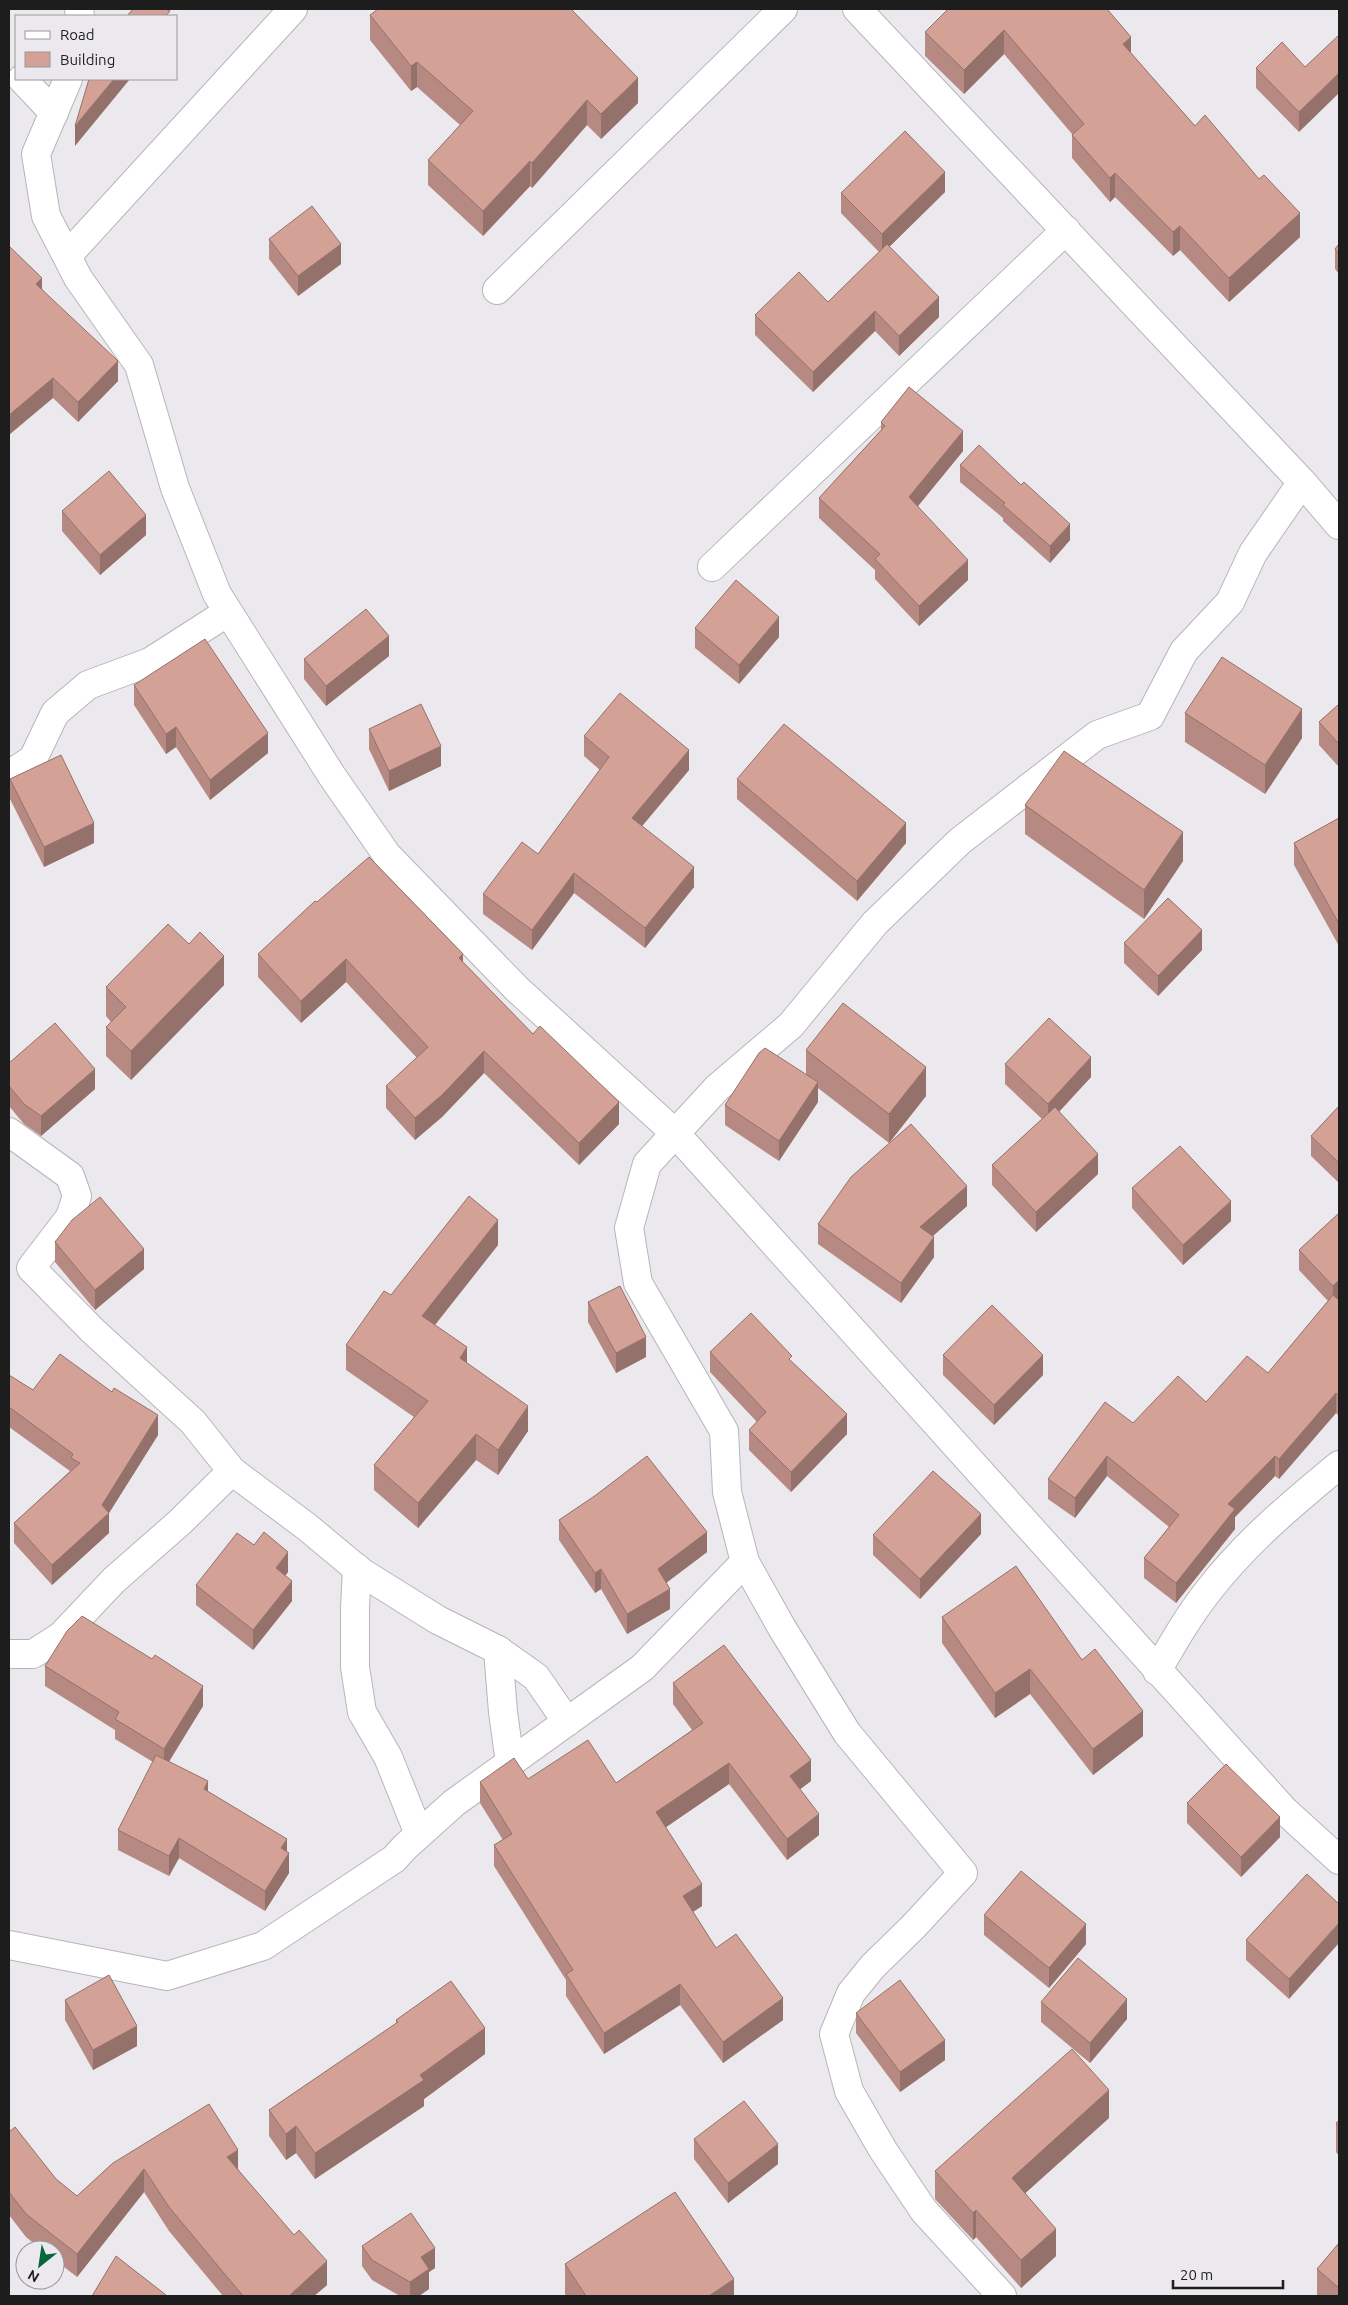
<svg xmlns="http://www.w3.org/2000/svg" width="1348" height="2305" viewBox="0 0 1348 2305" font-family="Ubuntu,sans-serif">
<style>
.lines{fill:none;stroke-linecap:round;stroke-linejoin:round}
.street-casing{stroke:#b6b5b8;stroke-width:30}
.street{stroke:#fff;stroke-width:28}
.wall{fill:#b68a82}
.shaded-wall{fill:#94716a}
.building{fill:#d4a197;stroke:#94716a}
</style>
<rect width="100%" height="100%" fill="#ebe9ed"/>
<g class="lines">
<defs>
<g id="street">
<polyline points="79,9 80,16"/>
<polyline points="857,9 1302,482 1339,525"/>
<polyline points="22,79 54,113"/>
<polyline points="68,79 36,154 46,216 78,278 139,365 175,488 217,594 332,776 387,855 517,989 675,1133 1284,1810 1339,1860"/>
<polyline points="67,256 293,9"/>
<polyline points="497,290 783,9"/>
<polyline points="712,567 1066,230"/>
<polyline points="9,775 33,759 55,713 88,685 150,662 228,612"/>
<polyline points="9,1132 70,1176 77,1196 70,1217 31,1268 93,1331 193,1422 232,1471 307,1527 361,1572 438,1620 498,1650 536,1677 567,1722"/>
<polyline points="357,1568 355,1608 355,1667 362,1712 388,1757 419,1834"/>
<polyline points="498,1650 503,1712 510,1763"/>
<polyline points="9,1654 33,1654 61,1636 114,1580 179,1523 232,1471"/>
<path d="M1157,1671C1173,1643 1189,1615 1209,1590C1246,1542 1293,1503 1339,1465"/>
<polyline points="9,1945 167,1976 263,1946 394,1859 405,1847 454,1803 642,1668 745,1562"/>
<polyline points="1002,2296 924,2211 883,2150 849,2091 834,2034 851,1993 873,1966 913,1927 963,1873 847,1733 782,1628 745,1562 727,1492 724,1431 638,1283 629,1228 647,1164 717,1088 791,1025 875,923 960,841 1097,735 1150,716 1184,651 1230,602 1253,553 1302,482"/>
</g>
</defs>
<!-- street casing -->
<use href="#street" class="street-casing"/>
<!-- street -->
<use href="#street" class="street"/>
</g>
<!-- wall -->
<g class="wall">
<polygon points="948,9 1131,53 1195,126 1300,237 1229,302 1180,250 1173,256 1115,197 1110,202 1072,158 1072,134 1004,54 964,94 925,56 925,32"/>
<polygon points="370,15 638,103 601,139 587,125 532,188 530,186 483,236 428,185 428,160 460,125 417,87 411,91 370,40"/>
<polygon points="1305,67 1299,132 1256,88 1256,68"/>
<polygon points="945,192 889,247 939,317 899,356 875,331 813,392 755,335 755,315 828,302 879,252 841,213 841,193"/>
<polygon points="269,239 341,264 298,296 269,259"/>
<polygon points="1339,244 1339,274 1335,269 1335,249"/>
<polygon points="42,289 118,381 78,422 53,398"/>
<polygon points="881,422 963,451 918,506 968,580 919,626 875,579 875,570 819,518 819,498 881,430"/>
<polygon points="960,465 1070,540 1050,563 1003,521 1003,518 960,482"/>
<polygon points="62,511 146,535 100,575 62,531"/>
<polygon points="695,628 779,637 739,684 695,648"/>
<polygon points="389,656 326,706 304,679 304,659"/>
<polygon points="134,685 268,753 210,800 176,747 166,754 134,705"/>
<polygon points="1339,704 1339,767 1319,745 1319,722"/>
<polygon points="1185,713 1302,738 1265,794 1185,742"/>
<polygon points="369,729 441,766 389,791 369,749"/>
<polygon points="584,736 689,770 642,826 694,887 645,948 574,893 532,950 483,914 483,894 538,854 600,770 584,756"/>
<polygon points="10,779 94,843 44,867 10,799"/>
<polygon points="737,779 906,843 857,901 737,799"/>
<polygon points="1025,805 1183,861 1144,919 1025,834"/>
<polygon points="1339,818 1339,946 1294,865 1294,843"/>
<polygon points="317,902 463,962 619,1124 579,1165 484,1073 442,1117 415,1140 386,1108 386,1086 417,1058 346,982 301,1023 258,977 258,954"/>
<polygon points="1124,943 1202,950 1158,996 1124,963"/>
<polygon points="224,985 131,1080 106,1056 106,1027 111,1022 106,1016 106,987"/>
<polygon points="806,1050 926,1096 889,1143 818,1088 818,1102 779,1161 725,1125 725,1105 806,1075"/>
<polygon points="9,1063 95,1089 41,1136 24,1124 9,1106"/>
<polygon points="1005,1064 1091,1077 1059,1111 1098,1174 1036,1232 992,1185 992,1165 1042,1119 1005,1084"/>
<polygon points="1339,1106 1339,1183 1311,1156 1311,1136"/>
<polygon points="1132,1188 1231,1221 1183,1265 1132,1208"/>
<polygon points="967,1206 933,1236 934,1257 901,1303 818,1244 818,1224"/>
<polygon points="1339,1213 1339,1416 1336,1413 1279,1479 1275,1476 1235,1517 1235,1529 1176,1603 1144,1578 1144,1558 1169,1527 1107,1476 1075,1518 1048,1499 1048,1479 1133,1423 1206,1402 1268,1373 1328,1301 1299,1270 1299,1250"/>
<polygon points="55,1242 144,1269 95,1310 55,1262"/>
<polygon points="498,1245 435,1325 467,1363 528,1431 498,1475 476,1460 418,1528 374,1490 374,1465 414,1417 346,1370 346,1345 391,1295"/>
<polygon points="588,1302 646,1357 616,1373 588,1322"/>
<polygon points="710,1352 792,1362 847,1434 791,1492 749,1450 749,1430 757,1422 710,1372"/>
<polygon points="943,1355 1043,1375 994,1425 943,1375"/>
<polygon points="9,1375 33,1390 158,1435 109,1513 109,1533 52,1585 14,1543 14,1523 70,1471 9,1427"/>
<polygon points="559,1520 707,1552 666,1583 670,1609 627,1634 601,1589 595,1593 559,1540"/>
<polygon points="981,1534 920,1599 873,1555 873,1535"/>
<polygon points="288,1572 285,1576 292,1601 253,1650 196,1605 196,1585"/>
<polygon points="942,1617 1082,1660 1143,1736 1093,1775 1030,1694 995,1718 942,1643"/>
<polygon points="152,1659 203,1706 169,1762 287,1852 289,1873 265,1911 179,1858 169,1876 118,1850 118,1830 153,1762 115,1739 115,1730 45,1686 45,1666"/>
<polygon points="673,1683 811,1781 800,1789 819,1835 787,1860 729,1784 666,1827 702,1906 693,1912 716,1948 783,2020 723,2063 680,2005 604,2054 566,1996 566,1980 494,1866 494,1845 503,1840 480,1803 480,1782 528,1779 616,1783 692,1730 673,1704"/>
<polygon points="1187,1803 1280,1837 1241,1877 1187,1823"/>
<polygon points="1307,1874 1289,1999 1246,1960 1246,1940"/>
<polygon points="984,1915 1086,1944 1049,1988 984,1935"/>
<polygon points="65,2000 137,2046 93,2070 65,2020"/>
<polygon points="1041,2002 1127,2019 1090,2063 1041,2022"/>
<polygon points="856,2013 945,2060 900,2092 856,2033"/>
<polygon points="396,2020 485,2054 424,2099 424,2106 315,2179 296,2153 286,2160 269,2136 269,2110 396,2024"/>
<polygon points="1109,2118 1025,2193 1056,2256 1021,2288 976,2237 973,2240 935,2199 935,2171"/>
<polygon points="1339,2120 1339,2156 1336,2152 1336,2123"/>
<polygon points="9,2132 56,2179 77,2196 113,2163 238,2169 327,2285 314,2296 223,2296 169,2231 144,2192 77,2277 55,2260 55,2250 42,2250 26,2237 9,2215"/>
<polygon points="694,2139 778,2164 728,2203 694,2159"/>
<polygon points="1339,2243 1339,2296 1317,2296 1317,2269"/>
<polygon points="362,2246 435,2268 429,2272 429,2289 419,2296 400,2296 372,2280 362,2266"/>
<polygon points="565,2264 734,2296 566,2296 565,2294"/>
</g>
<!-- shaded-wall -->
<g class="shaded-wall">
<polygon points="1004,30 1004,54 964,94 964,70"/>
<polygon points="1131,37 1131,61 1123,44"/>
<polygon points="417,62 417,87 411,91 411,66"/>
<polygon points="1339,73 1339,93 1299,132 1299,112"/>
<polygon points="638,78 638,103 601,139 601,114"/>
<polygon points="114,79 130,79 75,146 75,126"/>
<polygon points="587,100 587,125 532,188 532,163"/>
<polygon points="530,161 530,186 483,236 483,211"/>
<polygon points="945,172 945,192 882,254 882,234"/>
<polygon points="1115,173 1115,197 1110,202 1110,178"/>
<polygon points="1300,213 1300,237 1229,302 1229,278"/>
<polygon points="1180,226 1180,250 1173,256 1173,232"/>
<polygon points="341,244 341,264 298,296 298,276"/>
<polygon points="42,278 42,298 36,284"/>
<polygon points="939,297 939,317 899,356 899,336"/>
<polygon points="875,311 875,331 813,392 813,372"/>
<polygon points="118,361 118,381 78,422 78,402"/>
<polygon points="53,378 53,398 9,435 9,415"/>
<polygon points="963,431 963,451 909,517 909,497"/>
<polygon points="146,515 146,535 100,575 100,555"/>
<polygon points="1070,524 1070,540 1050,563 1050,546"/>
<polygon points="968,560 968,580 919,626 919,606"/>
<polygon points="779,617 779,637 739,684 739,665"/>
<polygon points="389,636 389,656 326,706 326,686"/>
<polygon points="1302,709 1302,738 1265,794 1265,765"/>
<polygon points="176,727 176,747 166,754 166,734"/>
<polygon points="268,733 268,753 210,800 210,780"/>
<polygon points="441,746 441,766 389,791 389,771"/>
<polygon points="689,750 689,770 632,838 632,818"/>
<polygon points="94,823 94,843 44,867 44,847"/>
<polygon points="906,823 906,843 857,901 857,881"/>
<polygon points="1183,832 1183,861 1144,919 1144,890"/>
<polygon points="694,867 694,887 645,948 645,928"/>
<polygon points="574,873 574,893 532,950 532,930"/>
<polygon points="1202,930 1202,950 1158,996 1158,976"/>
<polygon points="463,954 463,977 459,958"/>
<polygon points="224,956 224,985 131,1080 131,1051"/>
<polygon points="346,959 346,982 301,1023 301,1001"/>
<polygon points="484,1051 484,1073 442,1117 415,1140 415,1118"/>
<polygon points="1091,1057 1091,1077 1048,1124 1048,1104"/>
<polygon points="926,1067 926,1096 889,1143 889,1114"/>
<polygon points="95,1069 95,1089 41,1136 41,1116"/>
<polygon points="818,1082 818,1102 779,1161 779,1141"/>
<polygon points="619,1102 619,1124 579,1165 579,1143"/>
<polygon points="1098,1154 1098,1174 1036,1232 1036,1212"/>
<polygon points="967,1186 967,1206 920,1247 920,1227"/>
<polygon points="1231,1201 1231,1221 1183,1265 1183,1245"/>
<polygon points="498,1220 498,1245 422,1341 422,1316"/>
<polygon points="934,1237 934,1257 901,1303 901,1283"/>
<polygon points="144,1249 144,1269 95,1310 95,1290"/>
<polygon points="1339,1280 1339,1300 1333,1306 1333,1286"/>
<polygon points="646,1337 646,1357 616,1373 616,1353"/>
<polygon points="467,1347 467,1373 460,1358"/>
<polygon points="1043,1355 1043,1375 994,1425 994,1405"/>
<polygon points="1336,1393 1336,1413 1279,1479 1279,1459"/>
<polygon points="528,1406 528,1431 498,1475 498,1450"/>
<polygon points="847,1414 847,1434 791,1492 791,1472"/>
<polygon points="158,1415 158,1435 109,1513 109,1533 52,1585 52,1565 102,1505"/>
<polygon points="476,1434 476,1460 418,1528 418,1503"/>
<polygon points="1107,1456 1107,1476 1075,1518 1075,1498"/>
<polygon points="1275,1456 1275,1476 1235,1517 1235,1529 1176,1603 1176,1583 1228,1504"/>
<polygon points="981,1514 981,1534 920,1599 920,1579"/>
<polygon points="707,1532 707,1552 658,1589 658,1569"/>
<polygon points="288,1552 288,1572 276,1588 276,1568"/>
<polygon points="601,1569 601,1589 595,1593 595,1573"/>
<polygon points="292,1581 292,1601 253,1650 253,1630"/>
<polygon points="670,1589 670,1609 627,1634 627,1614"/>
<polygon points="1030,1669 1030,1694 995,1718 995,1693"/>
<polygon points="203,1686 203,1706 164,1769 164,1749"/>
<polygon points="1143,1711 1143,1736 1093,1775 1093,1749"/>
<polygon points="811,1760 811,1781 790,1797 790,1776"/>
<polygon points="729,1763 729,1784 656,1834 656,1812"/>
<polygon points="208,1781 208,1801 204,1789"/>
<polygon points="819,1814 819,1835 787,1860 787,1839"/>
<polygon points="1280,1817 1280,1837 1241,1877 1241,1857"/>
<polygon points="179,1838 179,1858 169,1876 169,1856"/>
<polygon points="287,1839 287,1856 289,1853 289,1873 265,1911 265,1891 281,1848"/>
<polygon points="702,1884 702,1906 683,1918 683,1896"/>
<polygon points="1339,1923 1339,1943 1289,1999 1289,1979"/>
<polygon points="1086,1924 1086,1944 1049,1988 1049,1968"/>
<polygon points="680,1984 680,2005 604,2054 604,2033"/>
<polygon points="783,1998 783,2020 723,2063 723,2042"/>
<polygon points="1127,1999 1127,2019 1090,2063 1090,2043"/>
<polygon points="137,2026 137,2046 93,2070 93,2050"/>
<polygon points="485,2028 485,2054 424,2099 424,2106 315,2179 315,2153"/>
<polygon points="945,2040 945,2060 900,2092 900,2072"/>
<polygon points="1109,2090 1109,2118 1012,2205 1012,2178"/>
<polygon points="296,2126 296,2153 286,2160 286,2134"/>
<polygon points="778,2144 778,2164 728,2203 728,2183"/>
<polygon points="238,2150 238,2173 227,2157"/>
<polygon points="144,2169 144,2192 77,2277 77,2254"/>
<polygon points="976,2210 976,2237 973,2240 973,2213"/>
<polygon points="1056,2229 1056,2256 1021,2288 1021,2260"/>
<polygon points="435,2248 435,2268 429,2272 429,2289 419,2296 410,2296 410,2282 421,2257"/>
<polygon points="327,2261 327,2285 314,2296 289,2296"/>
<polygon points="734,2279 734,2296 709,2296"/>
</g>
<!-- building -->
<g class="building">
<polygon points="133,9 166,9 170,11 166,16 127,16"/>
<polygon points="378,9 571,9 638,78 601,114 587,100 532,163 530,161 483,211 428,160 473,111 417,62 411,66 370,15"/>
<polygon points="948,9 1107,9 1131,37 1123,44 1195,126 1205,115 1259,179 1264,175 1300,213 1229,278 1180,226 1173,232 1115,173 1110,178 1072,135 1084,124 1004,30 964,70 925,32"/>
<polygon points="1339,35 1339,73 1299,112 1256,68 1282,42 1305,67"/>
<polygon points="89,79 114,79 75,126"/>
<polygon points="905,131 945,172 882,234 841,193"/>
<polygon points="312,206 341,244 298,276 269,239"/>
<polygon points="887,244 939,297 899,336 875,311 813,372 755,315 799,272 828,302"/>
<polygon points="1339,244 1339,254 1335,249"/>
<polygon points="9,246 42,278 36,284 118,361 78,402 53,378 9,415"/>
<polygon points="909,387 963,431 909,497 968,560 919,606 875,559 880,554 819,498 885,426 881,422"/>
<polygon points="979,445 1021,485 1024,482 1070,524 1050,546 1003,505 1005,503 960,465"/>
<polygon points="109,471 146,515 100,555 62,511"/>
<polygon points="736,580 779,617 739,665 695,628"/>
<polygon points="366,609 389,636 326,686 304,659"/>
<polygon points="205,639 268,733 210,780 176,727 166,734 134,685"/>
<polygon points="1222,657 1302,709 1265,765 1185,713"/>
<polygon points="620,693 689,750 632,818 694,867 645,928 574,873 532,930 483,894 522,842 538,854 609,757 584,736"/>
<polygon points="421,704 441,746 389,771 369,729"/>
<polygon points="1339,704 1339,744 1319,722"/>
<polygon points="784,724 906,823 857,881 737,779"/>
<polygon points="1064,751 1183,832 1144,890 1025,805"/>
<polygon points="61,755 94,823 44,847 10,779"/>
<polygon points="1339,818 1339,924 1294,843"/>
<polygon points="369,857 463,954 459,958 533,1034 540,1026 619,1102 579,1143 484,1051 442,1095 415,1118 386,1086 428,1047 346,959 301,1001 258,954 315,901 317,902"/>
<polygon points="1168,898 1202,930 1158,976 1124,943"/>
<polygon points="168,924 189,944 200,932 224,956 131,1051 106,1027 126,1007 106,987"/>
<polygon points="843,1003 926,1067 889,1114 806,1050"/>
<polygon points="1049,1018 1091,1057 1048,1104 1005,1064"/>
<polygon points="55,1023 95,1069 41,1116 24,1104 9,1086 9,1063"/>
<polygon points="765,1048 818,1082 779,1141 725,1105 759,1053"/>
<polygon points="1339,1106 1339,1163 1311,1136"/>
<polygon points="1055,1107 1098,1154 1036,1212 992,1165"/>
<polygon points="911,1124 967,1186 920,1227 934,1237 901,1283 818,1224 851,1177"/>
<polygon points="1180,1146 1231,1201 1183,1245 1132,1188"/>
<polygon points="469,1196 498,1220 422,1316 467,1347 460,1358 528,1406 498,1450 476,1434 418,1503 374,1465 428,1401 346,1345 384,1291 391,1295"/>
<polygon points="100,1197 144,1249 95,1290 55,1242 72,1220"/>
<polygon points="1339,1213 1339,1280 1333,1286 1299,1250"/>
<polygon points="620,1286 646,1337 616,1353 588,1302"/>
<polygon points="1333,1295 1339,1300 1339,1396 1336,1393 1279,1459 1275,1456 1228,1504 1235,1509 1176,1583 1144,1558 1179,1515 1107,1456 1075,1498 1048,1479 1105,1402 1133,1423 1178,1376 1206,1402 1247,1356 1268,1373"/>
<polygon points="992,1305 1043,1355 994,1405 943,1355"/>
<polygon points="751,1313 792,1356 789,1359 847,1414 791,1472 749,1430 766,1412 710,1352"/>
<polygon points="60,1354 112,1392 114,1388 158,1415 102,1505 109,1513 52,1565 14,1523 80,1463 71,1458 73,1454 9,1407 9,1375 33,1390"/>
<polygon points="647,1456 707,1532 658,1569 670,1589 627,1614 601,1569 595,1573 559,1520 596,1495"/>
<polygon points="933,1471 981,1514 920,1579 873,1535"/>
<polygon points="264,1532 288,1552 276,1568 292,1581 253,1630 196,1585 237,1533 254,1545"/>
<polygon points="1016,1566 1082,1660 1095,1649 1143,1711 1093,1749 1030,1669 995,1693 942,1617"/>
<polygon points="82,1616 152,1659 155,1655 203,1686 164,1749 115,1719 119,1712 45,1666 67,1631"/>
<polygon points="724,1645 811,1760 790,1776 819,1814 787,1839 729,1763 656,1812 702,1884 683,1896 716,1948 736,1934 783,1998 723,2042 680,1984 604,2033 566,1974 573,1970 494,1845 512,1834 480,1782 514,1758 528,1779 588,1740 616,1783 703,1723 673,1683"/>
<polygon points="156,1755 208,1781 204,1789 287,1839 281,1848 289,1853 265,1891 179,1838 169,1856 118,1830"/>
<polygon points="1226,1764 1280,1817 1241,1857 1187,1803"/>
<polygon points="1021,1871 1086,1924 1049,1968 984,1915"/>
<polygon points="1307,1874 1339,1904 1339,1923 1289,1979 1246,1940"/>
<polygon points="1078,1958 1127,1999 1090,2043 1041,2002"/>
<polygon points="109,1975 137,2026 93,2050 65,2000"/>
<polygon points="900,1980 945,2040 900,2072 856,2013"/>
<polygon points="451,1981 485,2028 420,2075 424,2080 315,2153 296,2126 286,2134 269,2110 398,2022 396,2020"/>
<polygon points="1072,2049 1109,2090 1012,2178 1056,2229 1021,2260 976,2210 973,2213 935,2171"/>
<polygon points="744,2101 778,2144 728,2183 694,2139"/>
<polygon points="209,2104 238,2150 227,2157 294,2235 299,2230 327,2261 289,2296 243,2296 169,2207 144,2169 77,2254 26,2214 9,2192 9,2132 15,2127 56,2179 77,2196 113,2163"/>
<polygon points="1339,2120 1339,2127 1336,2123"/>
<polygon points="675,2192 734,2279 709,2296 586,2296 565,2264"/>
<polygon points="411,2213 435,2248 421,2257 429,2269 410,2282 372,2260 362,2246"/>
<polygon points="1339,2243 1339,2288 1317,2269"/>
<polygon points="116,2256 166,2295 165,2296 92,2296"/>
</g>
<!-- border -->
<rect width="1348" height="2305" fill="none" stroke="#1d1d1e" stroke-width="20"/>
<!-- legend -->
<rect x="15" y="15" width="162" height="65" fill="#ebe9ed" stroke="#99979a"/>
<rect x="25" y="31" width="25" height="8" fill="#ffffff" stroke="#99979a"/>
<text x="60" y="40" font-size="15" fill="#1d1d1e">Road</text>
<rect x="25" y="52" width="25" height="15" fill="#d4a197" stroke="#99979a"/>
<text x="60" y="65" font-size="15" fill="#1d1d1e">Building</text>
<!-- north arrow -->
<g transform="translate(40 2265) rotate(210)"><circle r="24" fill="#ebe9ed" stroke="#99979a"/>
<path d="M0-4L9 19L0 12L-9 19Z" fill="#05673b"/>
<text y="-8" font-size="14" font-weight="bold" text-anchor="middle" fill="#1d1d1e">N</text>
</g>
<!-- scale -->
<path d="M1173 2280v8h110v-8" fill="none" stroke="#1d1d1e" stroke-width="2.5"/>
<text x="1180" y="2280" font-size="15" fill="#1d1d1e" stroke="#ebe9ed" stroke-width="4" paint-order="stroke">20 m</text>
</svg>
